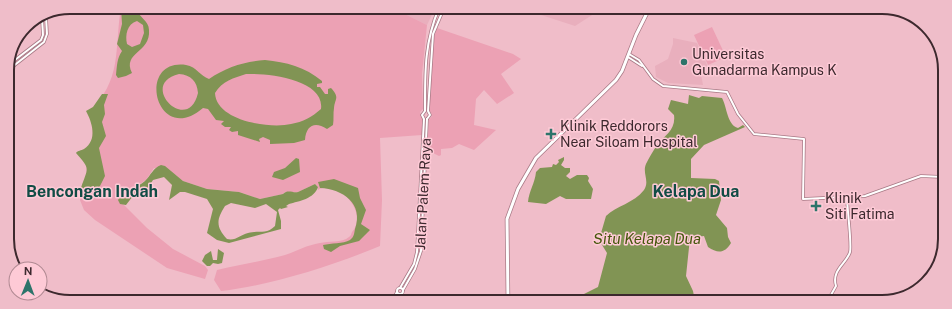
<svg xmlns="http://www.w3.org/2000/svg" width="952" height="309" viewBox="0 0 952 309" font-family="'Public Sans',sans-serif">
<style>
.built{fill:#e9afbd}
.green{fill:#eca1b4}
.water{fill:#819454;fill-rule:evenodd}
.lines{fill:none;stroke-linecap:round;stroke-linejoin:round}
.tertiary-casing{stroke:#a87985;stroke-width:3.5}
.primary-casing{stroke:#a87985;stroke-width:4.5}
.tertiary{stroke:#fff;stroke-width:2}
.primary{stroke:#fff;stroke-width:3}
.poi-dot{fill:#2d746a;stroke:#fecad6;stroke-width:1.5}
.labels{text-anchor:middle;stroke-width:3;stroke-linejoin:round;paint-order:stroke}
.poi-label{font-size:14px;fill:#3d292e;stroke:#fecad6;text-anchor:start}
.street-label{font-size:14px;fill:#3d292e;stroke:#fecad6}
.water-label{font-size:15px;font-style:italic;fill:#45570c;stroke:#fecad6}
.quarter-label{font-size:16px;font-weight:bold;fill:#114c45;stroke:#fecad6}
.rim{fill:none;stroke:#3d292e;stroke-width:2}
</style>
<rect width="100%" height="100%" fill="#f0bdc9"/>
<!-- built -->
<g class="built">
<polygon points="393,8 435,8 427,25"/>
<polygon points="534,8 603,8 575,26 532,12"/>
<polygon points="673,38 697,43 708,67 700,68 703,85 668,83 656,77 655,66 668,59 673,44"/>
</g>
<!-- green -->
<g class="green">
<path d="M121,7L393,8L427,25L422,74L423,109L420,112L423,120L422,135L380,138L382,200L380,246C332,266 272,285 221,291L214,280L217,270C239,265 263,261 285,255C297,251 307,245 320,243C328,241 342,243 349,237C351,236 351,234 352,232C370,212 336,177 318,190V187L315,184L298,192H285L283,194L260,199L239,192L207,189L183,181L174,174L154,168L146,180L123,195V204L147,228L173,249L205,266L208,270L205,279L167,268L95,220L84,210L80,200L82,185L87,175L85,151L93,140L92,121L88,112C123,81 114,49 121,7Z"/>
<polygon points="712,27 726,57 708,65 694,35"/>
<path d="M437,28L513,54L521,59L501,74L514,93L497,104L484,90L476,99L474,125L496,130L474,150L459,144L452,148L441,149V155L439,156L427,150L429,120L432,116C432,112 429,112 429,108C428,85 429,49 437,28Z"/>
</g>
<!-- water -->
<g class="water">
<path d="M121,7L136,9C139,17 149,21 149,30C151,53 122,52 132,73L126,76L118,78L116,75C117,66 117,58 122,51L117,44L122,24ZM137,21L143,25L144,33L140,44L132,47L127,44C125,35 127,24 137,21Z"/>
<path d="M265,60C286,62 305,67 322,81V83L317,84V87H320L325,94H328V89L331,88C340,98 335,98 334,108C333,114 334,119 333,125L327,129C315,121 306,125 305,140L294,143L270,144V140L263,137L259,139L260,142L238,135V131L232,132L229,130L231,127H225L221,124L224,121L216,120L208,109L203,108C156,148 135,58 186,65C197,67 200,76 209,79C227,67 243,62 265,60ZM179,74C191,75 197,81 198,93C188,136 137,84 179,74ZM246,74C267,73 325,79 321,109C312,117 303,122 291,124C270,129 216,121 215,93C222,81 234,78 246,74Z"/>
<path d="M102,94H108L104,105L105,114L102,122L106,136L99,148L105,176L100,186L92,192L81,188C88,167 91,170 76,153C78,150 81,151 84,149C98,140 92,122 86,111L93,107Z"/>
<path d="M689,95L699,98L702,96L722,98C727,107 727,125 738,128L743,125L745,127L704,145L691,159V178L715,179L719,181L721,200L716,215L727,228L728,237L731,243C725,253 718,254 708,247L704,236L690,238L686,276L693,291L695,301H580L582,295L598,287L607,253L599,240L606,216C616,206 634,203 644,190C650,181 642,173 646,164C649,158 653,151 657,145C665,135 676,130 674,115L668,109L671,100L688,104Z"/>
<path d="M564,157V160L561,165L565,168H570V172L566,176L570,179L577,175H587L589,178L588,181L593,189L591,199H566L560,196L546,204L528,202C529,191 535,183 536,172L540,168L552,167L553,164L556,165L559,162L558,160Z"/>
<polygon points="296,158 299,159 300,172 283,180 272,177 274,172 285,168"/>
<path d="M161,165L165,166L183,181L207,189L239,192L260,199L283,194C288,189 292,193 298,192L315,184L318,187C314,199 299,201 289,204L286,206L288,207L281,209L280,208L278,210L281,221V229L229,243L217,240L207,233L213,209L207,199L185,192H180L169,200L172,185L164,177L153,180L146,191L133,196L126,205L120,204L118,200C123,191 137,188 145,181C151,175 153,168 161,165ZM231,203L255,208L266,204L277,212L275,226C266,235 259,230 248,233C240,235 236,241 227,239C216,227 216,220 225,206Z"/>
<path d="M334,179L358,188L360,198L366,210L361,224L370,230L359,241L340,246L331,252L324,249L323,245C331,243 343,244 350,240C354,237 354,234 355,229C364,204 343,189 320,188L318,182Z"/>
<polygon points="218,249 224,253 222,263 218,264 213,263 210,266 207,266 202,261 205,255 211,251 213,260 217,260"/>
</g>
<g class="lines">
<defs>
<g id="tertiary">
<polyline points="629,54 639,60 653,79 663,86 727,92 738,114 754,134 804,139 803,199 865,196 921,176 943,177"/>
<polyline points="628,57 642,66"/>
<polyline points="7,66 41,40 43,35 42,18"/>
<polyline points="7,71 44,42 47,34 46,17"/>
<polyline points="427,119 430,115 428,111 433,34 444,8"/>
<path d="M400,288L414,264L417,252L424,119L422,115L425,111C425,74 424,43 439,8"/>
<circle cx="400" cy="291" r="3"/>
<polyline points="403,290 415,269 421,251 427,119"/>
<polyline points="392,301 397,292"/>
<polyline points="395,301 399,294"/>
<path d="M827,302L836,286C831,270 847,263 850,252C852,245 847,207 847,198"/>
</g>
<polyline id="primary" points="508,301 507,219 518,189 536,158 616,80 622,71 636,35 649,9"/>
</defs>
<!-- tertiary casing -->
<use href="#tertiary" class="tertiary-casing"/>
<!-- primary casing -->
<use href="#primary" class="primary-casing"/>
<!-- tertiary -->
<use href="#tertiary" class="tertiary"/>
<!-- primary -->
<use href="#primary" class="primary"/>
</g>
<!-- markers -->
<g class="poi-dot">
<circle cx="684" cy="62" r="4"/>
<path d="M549 128h4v4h4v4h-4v4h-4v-4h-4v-4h4z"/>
<path d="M814 200h4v4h4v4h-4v4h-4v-4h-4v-4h4z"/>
</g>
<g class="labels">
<!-- poi labels -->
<g class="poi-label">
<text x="692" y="59">Universitas<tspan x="692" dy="16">Gunadarma Kampus K</tspan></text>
<text x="560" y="131">Klinik Reddorors<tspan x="560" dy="16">Near Siloam Hospital</tspan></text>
<text x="825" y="203">Klinik<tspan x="825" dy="16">Siti Fatima</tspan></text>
</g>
<!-- street labels -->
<g class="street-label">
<text transform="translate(423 194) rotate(-87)" y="5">Jalan Palem Raya</text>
</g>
<!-- water labels -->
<g class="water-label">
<text x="647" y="244">Situ Kelapa Dua</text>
</g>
<!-- quarter labels -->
<g class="quarter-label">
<text x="92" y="197">Bencongan Indah</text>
<text x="696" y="197">Kelapa Dua</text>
</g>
</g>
<!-- crop -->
<path d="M0 0H952V309H0ZM70 14H882A56 56 0 0 1 938 70V239A56 56 0 0 1 882 295H70A56 56 0 0 1 14 239V70A56 56 0 0 1 70 14Z" fill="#efbdc9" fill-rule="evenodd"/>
<path class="rim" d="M70 14H882A56 56 0 0 1 938 70V239A56 56 0 0 1 882 295H70A56 56 0 0 1 14 239V70A56 56 0 0 1 70 14Z"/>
<!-- north arrow -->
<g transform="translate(28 281) rotate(1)"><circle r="19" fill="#fecad6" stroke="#b18a93"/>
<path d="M0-3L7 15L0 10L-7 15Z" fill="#2d746a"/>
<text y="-6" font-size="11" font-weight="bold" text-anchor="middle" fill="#3d292e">N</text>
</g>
</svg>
